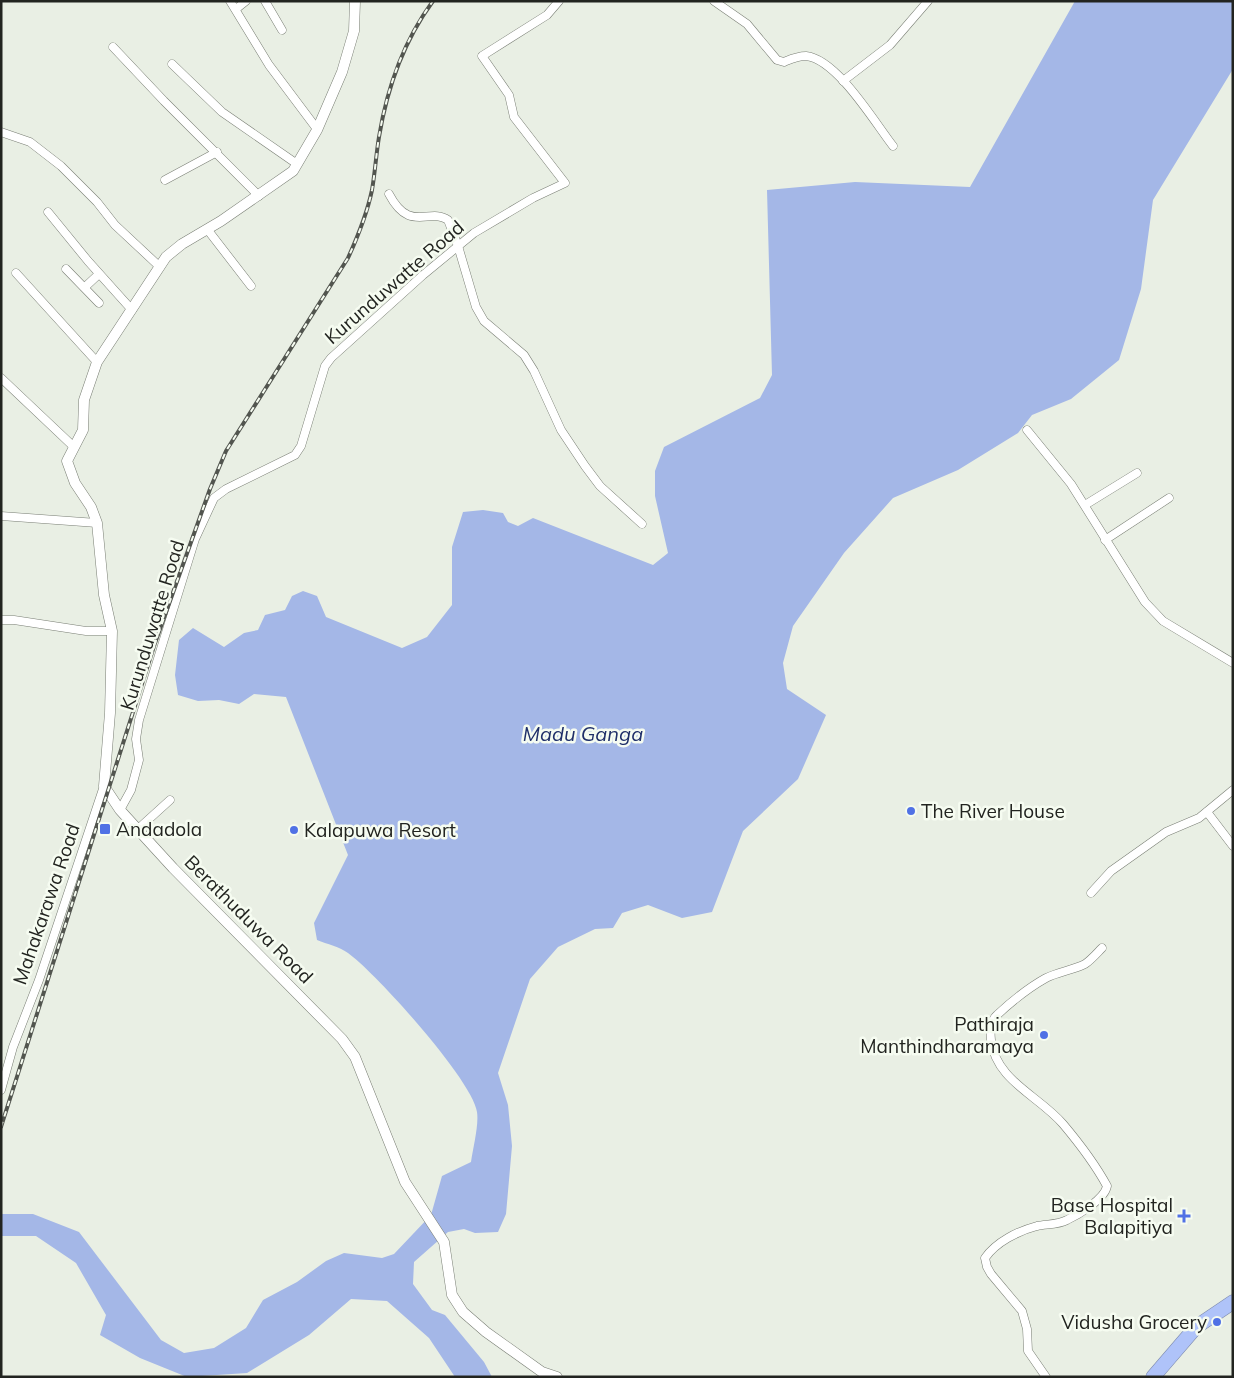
<svg xmlns="http://www.w3.org/2000/svg" width="1234" height="1378" viewBox="0 0 1234 1378" font-family="Mulish,sans-serif">
<style>
.water{fill:#a4b7e7}
.lines{fill:none;stroke-linecap:round;stroke-linejoin:round}
.street-casing{stroke:#797e74;stroke-width:9}
.secondary-casing{stroke:#797e74;stroke-width:11}
.highway-casing{stroke:#7e8bad;stroke-width:15}
.street{stroke:#fff;stroke-width:8}
.secondary{stroke:#fff;stroke-width:10}
.highway{stroke:#afc3f9;stroke-width:14}
.rail-casing{stroke:#52554f;stroke-width:4}
.rail{stroke:#f6fcf1;stroke-width:2;stroke-dasharray:5.5;stroke-linecap:butt}
.poi-dot{fill:#5071e5;stroke:#f6fcf1;stroke-width:2}
.labels{text-anchor:middle;stroke-width:5;stroke-linejoin:round;paint-order:stroke}
.street-label{font-size:19px;fill:#222420;stroke:#f6fcf1}
.poi-label{font-size:19px;fill:#222420;stroke:#f6fcf1;text-anchor:start}
.water-label{font-size:20px;font-style:italic;fill:#1f2f69;stroke:#f6fcf1}
</style>
<rect width="100%" height="100%" fill="#e9efe4"/>
<!-- water -->
<path class="water" d="M1075,1H1233V69L1153,200L1141,289L1119,360L1071,399L1032,415L1018,433L958,470L893,498L844,553L793,626L783,663L787,689L826,715L798,779L743,831L712,912L682,918L648,905L622,913L613,928L595,929L558,947L530,979L498,1073L508,1105L512,1146L506,1214L498,1232L475,1233L464,1229L448,1232L414,1262L413,1284L432,1310L445,1315L484,1362L492,1377H455L429,1338L387,1301L351,1299L309,1335L247,1373L187,1377L140,1358L100,1335L106,1315L76,1263L36,1236H1V1214H33L79,1232L161,1340L184,1353L214,1348L246,1328L263,1300L297,1282L326,1261L344,1253L382,1258L394,1254L431,1215L442,1176L471,1162C473,1148 479,1125 477,1112C473,1081 376,973 348,953C340,947 327,944 317,940L314,923L348,855L286,697L254,694L239,704L219,700L198,701L178,695L175,675L179,640L193,628L224,647L244,633L258,630L265,615L285,610L292,596L303,591L317,596L326,617L402,648L427,637L452,605V547L463,512L483,510L503,513L508,522L518,526L533,518L653,565L668,553L655,496V471L664,447L760,398L772,375L767,190L855,182L970,187Z"/>
<g class="lines">
<defs>
<g id="street">
<polyline points="230,1 269,65 317,129"/>
<polyline points="265,1 282,30"/>
<path d="M714,1L747,24L777,60L784,62C791,59 797,56 806,56C837,59 875,123 893,146"/>
<polyline points="236,9 246,1"/>
<polyline points="113,47 164,101 259,196"/>
<polyline points="172,64 222,112 297,164"/>
<polyline points="843,81 890,45 928,1"/>
<polyline points="1,132 30,142 61,166 97,202 115,225 160,267"/>
<polyline points="165,180 217,152"/>
<path d="M389,194C410,234 429,207 448,220L458,246L476,307L484,321L524,355L534,371L561,430L585,466L600,486L642,524"/>
<polyline points="48,212 88,261 132,310"/>
<polyline points="207,229 251,286"/>
<polyline points="66,269 99,303"/>
<polyline points="16,273 97,362"/>
<polyline points="85,287 99,274"/>
<polyline points="1,378 74,447"/>
<polyline points="1027,430 1071,484 1145,602 1163,621 1233,663"/>
<polyline points="1085,505 1137,473"/>
<polyline points="1,516 97,523"/>
<polyline points="1105,540 1169,498"/>
<polyline points="1,620 14,620 86,631 112,631"/>
<polyline points="120,810 131,790 139,760 136,739 139,720 195,539 214,498 226,489 295,455 301,446 325,366 331,358 423,275 474,233 533,198 565,183 514,117 509,95 482,56 547,15 559,1"/>
<polyline points="1207,812 1233,846"/>
<polyline points="138,829 170,800"/>
<polyline points="1091,893 1111,871 1166,832 1199,818 1233,790"/>
<polyline points="1,1090 13,1047 39,980 104,786"/>
<path d="M1046,1377L1028,1351L1027,1329L1022,1311L991,1274L987,1267L985,1258C996,1242 1018,1231 1037,1226C1046,1224 1058,1225 1067,1220C1078,1215 1105,1199 1107,1186C1095,1164 1079,1143 1063,1124C1038,1095 996,1081 991,1040C990,1031 990,1021 997,1015C1011,1002 1028,988 1046,978C1058,972 1073,970 1085,964C1091,960 1097,953 1102,948"/>
</g>
<polyline id="secondary" points="355,1 354,31 342,72 317,130 293,171 221,221 182,244 166,257 97,362 84,400 83,430 67,461 75,483 91,507 97,523 104,595 112,631 110,713 104,786 120,810 173,868 342,1039 355,1057 405,1182 444,1242 452,1295 463,1312 486,1332 542,1372 557,1377"/>
<polyline id="highway" points="1153,1377 1196,1327 1233,1302"/>
</defs>
<!-- street casing -->
<use href="#street" class="street-casing"/>
<!-- secondary casing -->
<use href="#secondary" class="secondary-casing"/>
<!-- highway casing -->
<use href="#highway" class="highway-casing"/>
<!-- street -->
<use href="#street" class="street"/>
<!-- secondary -->
<use href="#secondary" class="secondary"/>
<!-- highway -->
<use href="#highway" class="highway"/>
<defs>
<path id="rail" d="M1,1127L155,643L210,489L226,451L348,258C358,236 367,214 372,190C375,173 376,155 379,137C387,88 403,42 433,1"/>
</defs>
<!-- rail casing -->
<use href="#rail" class="rail-casing"/>
<!-- rail -->
<use href="#rail" class="rail"/>
</g>
<!-- markers -->
<g class="poi-dot">
<circle cx="911" cy="811" r="5"/>
<rect x="99" y="823" width="12" height="12" rx="2.5"/>
<circle cx="294" cy="830" r="5"/>
<circle cx="1044" cy="1035" r="5"/>
<path d="M1181.5 1208.5h5v5h5v5h-5v5h-5v-5h-5v-5h5z"/>
<circle cx="1217" cy="1322" r="5"/>
</g>
<g class="labels">
<!-- street labels -->
<g class="street-label">
<text transform="translate(394 282) rotate(-41)" y="7">Kurunduwatte Road</text>
<text transform="translate(152 625) rotate(-73)" y="7">Kurunduwatte Road</text>
<text transform="translate(46 904) rotate(-71)" y="7">Mahakarawa Road</text>
<text transform="translate(249 919) rotate(45)" y="7">Berathuduwa Road</text>
</g>
<!-- poi labels -->
<g class="poi-label">
<text x="921" y="818">The River House</text>
<text x="116" y="836">Andadola</text>
<text x="304" y="837">Kalapuwa Resort</text>
<text x="1034" y="1031" text-anchor="end">Pathiraja<tspan x="1034" dy="22">Manthindharamaya</tspan></text>
<text x="1173" y="1212" text-anchor="end">Base Hospital<tspan x="1173" dy="22">Balapitiya</tspan></text>
<text x="1207" y="1329" text-anchor="end">Vidusha Grocery</text>
</g>
<!-- water labels -->
<g class="water-label">
<text x="583" y="741">Madu Ganga</text>
</g>
</g>
<!-- border -->
<rect width="1234" height="1378" fill="none" stroke="#222420" stroke-width="5"/>
</svg>
